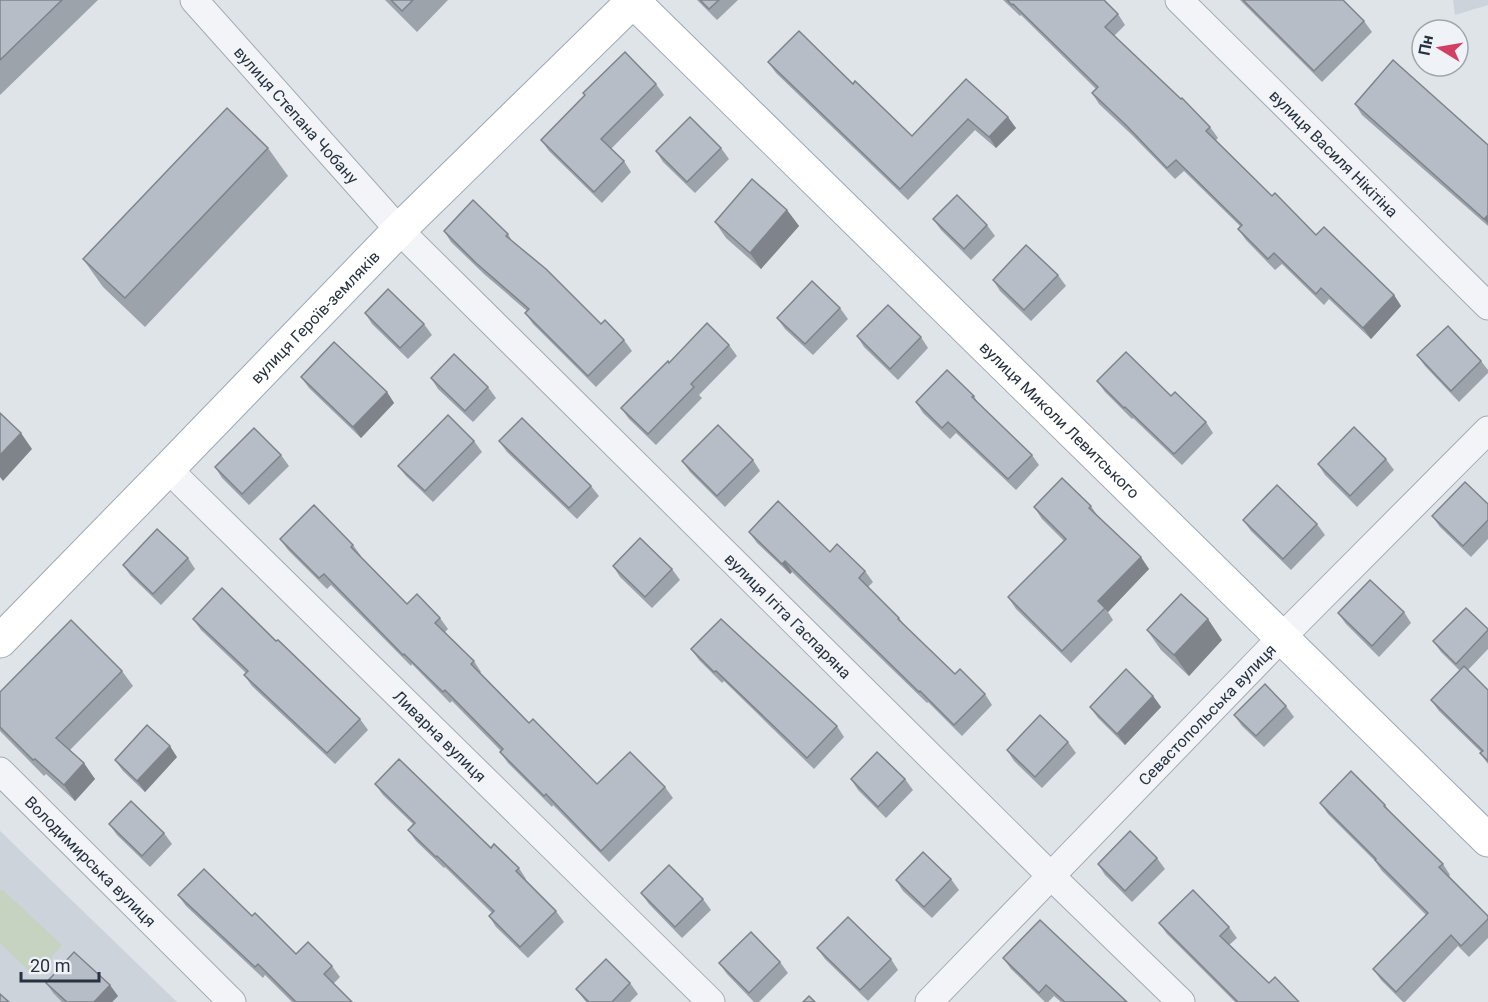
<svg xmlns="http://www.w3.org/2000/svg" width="1488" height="1002" viewBox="0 0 1488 1002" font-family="Roboto,sans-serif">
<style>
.built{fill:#cdd3db}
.grass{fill:#c6d3c0}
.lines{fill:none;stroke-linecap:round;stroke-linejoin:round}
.minor-casing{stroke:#a4abb3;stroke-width:29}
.major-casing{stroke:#9ea9b5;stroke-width:35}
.minor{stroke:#f2f4f7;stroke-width:27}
.major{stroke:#fff;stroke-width:33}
.wall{fill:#9da3aa}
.shaded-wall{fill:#7f848b}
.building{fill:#b6bdc6;stroke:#7f848b;stroke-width:1.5}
.labels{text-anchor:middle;stroke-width:6;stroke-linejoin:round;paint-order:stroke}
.street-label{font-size:16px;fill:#273340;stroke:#eff2f6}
</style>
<rect width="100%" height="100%" fill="#dfe4e9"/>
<!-- built -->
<g class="built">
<polygon points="1453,0 1488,0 1488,5 1455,15"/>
<polygon points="0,831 177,1002 0,1002"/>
</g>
<!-- grass -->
<polygon class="grass" points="2,889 62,945 42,969 28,970 0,943 0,891"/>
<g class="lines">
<defs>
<g id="minor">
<path id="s1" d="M194,0L399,230L1051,876L1181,1002"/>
<path id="s2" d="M1179,0L1488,306"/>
<path id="s3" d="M168,469L711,1002"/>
<path id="s4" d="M0,771L232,1002"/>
<path id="s5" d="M929,1002L1281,638L1488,430"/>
</g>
<g id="major">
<path id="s6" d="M633,1L1488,840"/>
<path id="s7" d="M0,641L168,469L399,230L634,0"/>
</g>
</defs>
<!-- minor casing -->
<use href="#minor" class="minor-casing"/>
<!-- major casing -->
<use href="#major" class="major-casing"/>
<!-- minor -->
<use href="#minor" class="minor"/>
<!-- major -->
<use href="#major" class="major"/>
</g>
<!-- wall -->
<g class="wall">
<polygon points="0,0 98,0 0,95"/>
<polygon points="385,0 448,0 417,32"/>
<polygon points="697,0 738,0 717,20"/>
<polygon points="1003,0 1104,0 1118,14 1125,25 1114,36 1210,127 1218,138 1216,140 1272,196 1316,235 1394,295 1401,306 1371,339 1329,299 1324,305 1282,264 1275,270 1246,240 1238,229 1240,226 1184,171 1175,179 1133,136 1099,104 1092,93 1096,89 1021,15 1020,16"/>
<polygon points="1240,0 1343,0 1364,21 1372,32 1322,82"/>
<polygon points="768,62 853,84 912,136 966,79 1016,128 996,148 975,130 908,200 776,73"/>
<polygon points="656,84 664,95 611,149 624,161 631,172 602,203 549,151 541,140"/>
<polygon points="1355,104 1488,145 1488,226 1362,115"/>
<polygon points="268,148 288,176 145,327 103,287 83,259"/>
<polygon points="721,148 729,159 695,193 663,162 656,151"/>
<polygon points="787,210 799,226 761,269 726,238 715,222"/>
<polygon points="933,219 987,225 995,236 971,260 941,230"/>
<polygon points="444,231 508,234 512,241 601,324 624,340 632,351 596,387 533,324 525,313 527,311 484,274 451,242"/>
<polygon points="1058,275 1066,286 1031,321 1000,291 993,280"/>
<polygon points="840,308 848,319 813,355 785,329 777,318"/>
<polygon points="365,313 424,324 432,335 408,359 372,324"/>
<polygon points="857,336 921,337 928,348 898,380 864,347"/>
<polygon points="729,345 737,356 699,395 702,398 656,445 629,419 621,408 669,363"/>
<polygon points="1417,355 1481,361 1488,370 1488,373 1459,402 1425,366"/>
<polygon points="301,377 387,392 394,403 361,438 309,388"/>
<polygon points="431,378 488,387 496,398 473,422 438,389"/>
<polygon points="1097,381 1171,396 1206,422 1213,433 1182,465 1133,418 1132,419 1105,392"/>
<polygon points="974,396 978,403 1032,455 1039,465 1016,490 956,433 950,439 923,413 916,402"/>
<polygon points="474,441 482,452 433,502 406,476 398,466"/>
<polygon points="499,441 591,486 599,496 577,519 507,452"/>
<polygon points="281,455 289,466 249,505 222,478 215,467"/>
<polygon points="1386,459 1394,470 1357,507 1325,475 1318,464"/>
<polygon points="753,460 760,471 725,507 690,472 682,461"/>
<polygon points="1488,504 1488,539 1471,557 1440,527 1432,516"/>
<polygon points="1091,506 1097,515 1149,569 1108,612 1113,620 1071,663 1016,609 1008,597 1064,541 1042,519 1034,507"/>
<polygon points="1243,520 1317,524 1325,535 1291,570 1251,531"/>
<polygon points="749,532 830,552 865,571 873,582 868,587 899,618 906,627 955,674 985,694 992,705 962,736 928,702 927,703 792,572 790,574 757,543"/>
<polygon points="280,539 353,545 361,556 360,556 407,604 440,618 448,629 445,632 474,661 481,672 480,673 529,723 597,784 665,787 673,798 609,862 553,805 552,807 508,763 500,752 501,751 452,701 450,703 412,664 411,666 331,585 327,589 288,550"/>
<polygon points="188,558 195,569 161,605 131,576 123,565"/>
<polygon points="613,566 672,569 680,580 652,608 620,577"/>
<polygon points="1404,612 1411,623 1379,657 1346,624 1338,613"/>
<polygon points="193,619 276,641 360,719 368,730 335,764 252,686 244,675 246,673 201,630"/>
<polygon points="1488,629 1488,649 1468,670 1488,690 1488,764 1480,753 1481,752 1439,711 1431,700 1460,671 1441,652 1433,641"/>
<polygon points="1147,630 1222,640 1189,676 1161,650"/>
<polygon points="691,649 807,700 837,726 844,737 814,769 724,681 722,683 699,660"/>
<polygon points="122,671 133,686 70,750 95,779 75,801 46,774 44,776 0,731 0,692"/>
<polygon points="1153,696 1161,707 1125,745 1098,718 1090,707"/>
<polygon points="1286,706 1294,717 1264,747 1242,726 1234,715"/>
<polygon points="1068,742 1076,753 1042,788 1014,761 1007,750"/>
<polygon points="177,757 145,792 123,771 115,760"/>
<polygon points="851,779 905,779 913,790 886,818 858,790"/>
<polygon points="375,784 491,848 519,868 526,879 526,880 556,911 564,922 528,958 496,927 489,916 492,913 445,867 444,868 416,841 408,830 413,824 383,795"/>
<polygon points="1320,803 1385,805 1391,813 1443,864 1450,875 1449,876 1488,916 1488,938 1469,957 1458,946 1405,1002 1403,1002 1381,980 1373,969 1426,915 1382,871 1375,861 1328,814"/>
<polygon points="109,824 164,833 172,844 150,867 117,835"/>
<polygon points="1157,858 1165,869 1132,902 1105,875 1098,864"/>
<polygon points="951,879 959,890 932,918 903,891 896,880"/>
<polygon points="641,893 703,899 711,910 682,938 649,904"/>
<polygon points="178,895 252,916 296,954 332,966 340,977 333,984 352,1002 292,1002 265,975 263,978 186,906"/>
<polygon points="1159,923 1229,927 1237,938 1229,945 1269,983 1299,1002 1235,1002 1167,934"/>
<polygon points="817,948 891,959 898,970 868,1001 825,959"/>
<polygon points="1003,958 1127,1002 1061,1002 1054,996 1048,1002 1045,1002 1011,969"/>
<polygon points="780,962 788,973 759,1002 754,1002 727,974 719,963"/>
<polygon points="46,983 118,996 112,1002 62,1002 54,994"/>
<polygon points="630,983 638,994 630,1002 586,1002 576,989"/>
</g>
<!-- shaded-wall -->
<g class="shaded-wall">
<polygon points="1008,117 1016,128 996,148 989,137"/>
<polygon points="787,210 799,226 761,269 750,253"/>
<polygon points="1488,215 1488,224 1484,219"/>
<polygon points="1394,295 1401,306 1371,339 1363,328"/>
<polygon points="387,392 394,403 361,438 353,427"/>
<polygon points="21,433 32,449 3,481 0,477 0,455"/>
<polygon points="1141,557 1149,569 1108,612 1098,601"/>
<polygon points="785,561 792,572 790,574 782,564"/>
<polygon points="1208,619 1222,640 1189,676 1174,655"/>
<polygon points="1153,696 1161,707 1125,745 1117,734"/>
<polygon points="170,746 177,757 145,792 137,781"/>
<polygon points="84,763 95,779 75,801 64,785"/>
<polygon points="110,985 118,996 112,1002 94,1002"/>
</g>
<!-- building -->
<g class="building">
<polygon points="0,0 62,0 0,60"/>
<polygon points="391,0 413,0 402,11"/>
<polygon points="700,0 719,0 709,9"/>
<polygon points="1007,0 1104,0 1118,14 1105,27 1181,99 1182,98 1210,127 1206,131 1272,196 1275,193 1316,235 1324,227 1394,295 1363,328 1321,288 1316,294 1274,253 1268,259 1238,229 1242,225 1176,160 1167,168 1126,125 1092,93 1098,87 1013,4 1012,5"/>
<polygon points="1243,0 1343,0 1364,21 1314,71"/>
<polygon points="799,31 853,84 855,81 912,136 966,79 1008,117 989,137 968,119 900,189 768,62"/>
<polygon points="625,52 656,84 601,139 624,161 594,192 541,140 585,95 583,93"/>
<polygon points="1393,60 1488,145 1488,215 1484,219 1355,104"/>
<polygon points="227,108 268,148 125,298 83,259"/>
<polygon points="690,117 721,148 687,182 656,151"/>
<polygon points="752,179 787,210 750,253 715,222"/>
<polygon points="957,195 987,225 964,249 933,219"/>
<polygon points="473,200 508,234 506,236 546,269 601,324 605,320 624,340 588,376 525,313 529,309 476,263 444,231"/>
<polygon points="1026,245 1058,275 1024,310 993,280"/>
<polygon points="812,281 840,308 805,344 777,318"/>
<polygon points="388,289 424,324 400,348 365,313"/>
<polygon points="888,305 921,337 890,369 857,336"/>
<polygon points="707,323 729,345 691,384 694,387 648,434 621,408 668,361 669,363"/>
<polygon points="1448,326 1481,361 1451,391 1417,355"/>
<polygon points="334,342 387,392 353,427 301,377"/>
<polygon points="1126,352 1171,396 1175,392 1206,422 1174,454 1125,407 1124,408 1097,381"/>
<polygon points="454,354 488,387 465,411 431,378"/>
<polygon points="947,370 974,396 972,397 1032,455 1008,479 948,422 942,428 916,402"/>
<polygon points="0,413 21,433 0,455"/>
<polygon points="448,415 474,441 425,491 398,466"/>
<polygon points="522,418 591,486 569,508 499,441"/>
<polygon points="718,425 753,460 717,496 682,461"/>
<polygon points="1354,427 1386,459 1350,496 1318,464"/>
<polygon points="254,428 281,455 242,494 215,467"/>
<polygon points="1062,478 1091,506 1089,508 1141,557 1098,601 1105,608 1062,651 1008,597 1066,539 1034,507"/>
<polygon points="1465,482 1488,504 1488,520 1463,546 1432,516"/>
<polygon points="1277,485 1317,524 1283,559 1243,520"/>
<polygon points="778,501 830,552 837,544 865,571 859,578 899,618 898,619 955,674 960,669 985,694 954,725 920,691 919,692 785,561 782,564 749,532"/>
<polygon points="314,505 353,545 351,547 407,604 417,594 440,618 435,623 474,661 471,664 529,723 533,719 597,784 630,752 665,787 601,851 546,794 544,796 500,752 503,749 445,690 443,692 404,654 403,655 324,574 319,578 280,539"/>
<polygon points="157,529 188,558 153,594 123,565"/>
<polygon points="640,538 672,569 645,597 613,566"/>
<polygon points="1370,580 1404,612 1372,646 1338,613"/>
<polygon points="222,588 276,641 278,640 360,719 327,753 244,675 248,671 193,619"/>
<polygon points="1181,594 1208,619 1174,655 1147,630"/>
<polygon points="1466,608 1488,629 1488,630 1456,664 1433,641"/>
<polygon points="721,619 837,726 807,758 716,671 714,672 691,649"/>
<polygon points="71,620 122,671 56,738 84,763 64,785 35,759 33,760 0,727 0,692"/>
<polygon points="1464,666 1488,690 1488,761 1480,753 1483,751 1431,700"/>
<polygon points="1126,669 1153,696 1117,734 1090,707"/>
<polygon points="1265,684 1286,706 1256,736 1234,715"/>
<polygon points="1040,715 1068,742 1035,777 1007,750"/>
<polygon points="147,725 170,746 137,781 115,760"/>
<polygon points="877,752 905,779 878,807 851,779"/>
<polygon points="399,759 491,848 494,844 519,868 516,871 556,911 520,947 489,916 494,911 437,856 436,857 408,830 415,823 375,784"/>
<polygon points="1351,771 1385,805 1384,806 1443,864 1439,867 1488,916 1488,919 1461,946 1451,935 1396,992 1373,969 1428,913 1375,860 1376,859 1320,803"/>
<polygon points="131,801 164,833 142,856 109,824"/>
<polygon points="1130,831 1157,858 1125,891 1098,864"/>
<polygon points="923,852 951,879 924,907 896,880"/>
<polygon points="669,865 703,899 675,927 641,893"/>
<polygon points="204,869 252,916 255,913 296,954 308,942 332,966 324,974 352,1002 296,1002 258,964 255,967 178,895"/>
<polygon points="1193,890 1229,927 1220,936 1269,983 1275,977 1299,1002 1238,1002 1159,923"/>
<polygon points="848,917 891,959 860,990 817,948"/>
<polygon points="1040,920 1127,1002 1065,1002 1046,985 1039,993 1003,958"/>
<polygon points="751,932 780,962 749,993 719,963"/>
<polygon points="74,952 110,985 94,1002 67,1002 46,983"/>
<polygon points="606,959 630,983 612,1002 589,1002 576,989"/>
<polygon points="0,994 9,1002 0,1002"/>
<polygon points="809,996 815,1002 803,1002"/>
</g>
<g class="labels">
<!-- street labels -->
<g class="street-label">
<text dy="6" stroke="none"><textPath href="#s1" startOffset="154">вулиця Степана Чобану</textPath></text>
<text dy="6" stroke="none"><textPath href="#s2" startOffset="218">вулиця Василя Нікітіна</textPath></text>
<text dy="6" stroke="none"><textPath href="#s7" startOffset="452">вулиця Героїв-земляків</textPath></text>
<text dy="6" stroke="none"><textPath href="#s6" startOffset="598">вулиця Миколи Левитського</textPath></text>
<text dy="6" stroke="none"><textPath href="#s1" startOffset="856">вулиця Ігіта Гаспаряна</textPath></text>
<text dy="6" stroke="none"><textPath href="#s5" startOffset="400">Севастопольська вулиця</textPath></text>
<text dy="6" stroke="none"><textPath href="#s3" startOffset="381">Ливарна вулиця</textPath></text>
<text dy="6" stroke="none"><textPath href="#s4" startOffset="128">Володимирська вулиця</textPath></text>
</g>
</g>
<!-- north arrow -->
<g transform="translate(1440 48) rotate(281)"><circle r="28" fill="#eff2f6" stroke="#9fa6ad" stroke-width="1.5"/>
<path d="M0-4.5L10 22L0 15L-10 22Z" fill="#d14063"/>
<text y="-9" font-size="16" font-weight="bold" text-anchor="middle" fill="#273340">Пн</text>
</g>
<!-- scale -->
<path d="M21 972v9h78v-9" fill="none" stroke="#273340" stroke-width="3"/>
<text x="30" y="972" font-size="18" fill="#273340" stroke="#eff2f6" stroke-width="4.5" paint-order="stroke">20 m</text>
</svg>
